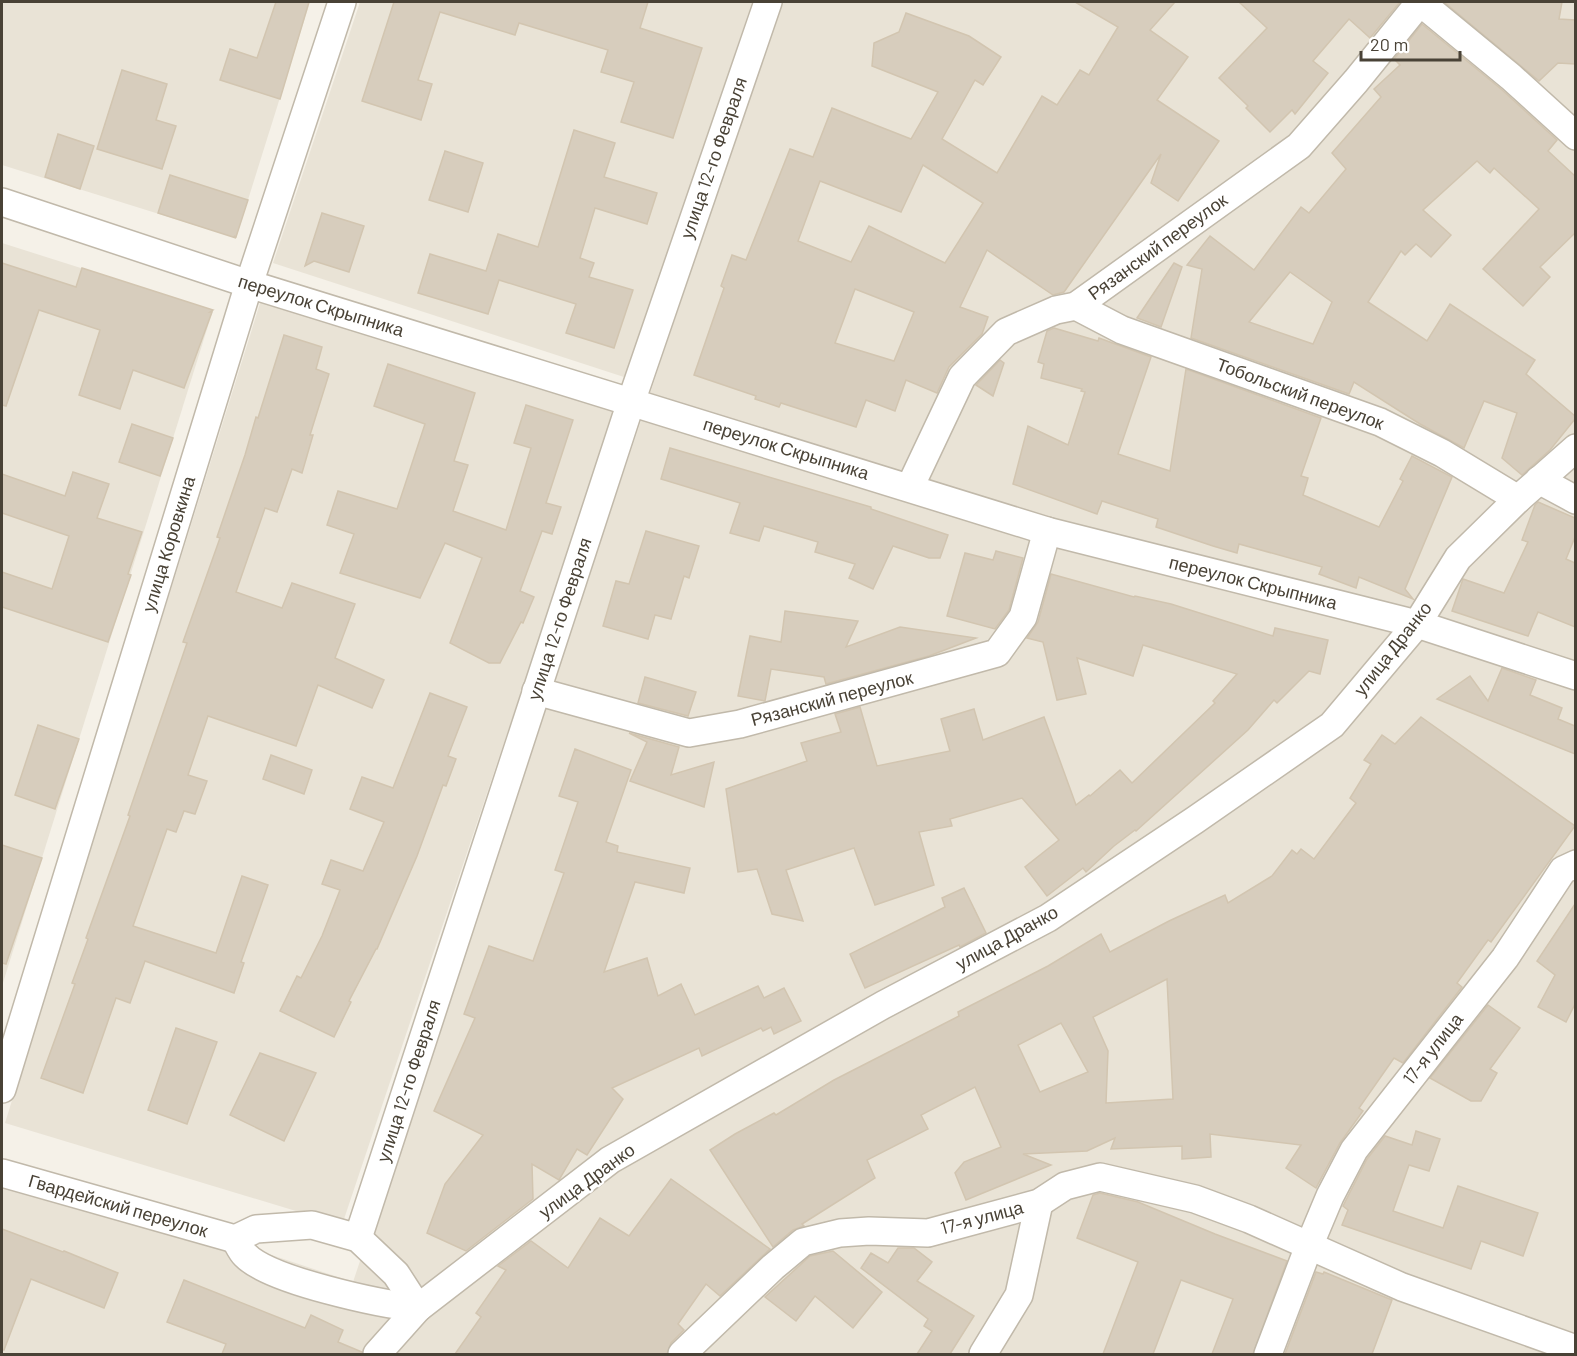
<svg xmlns="http://www.w3.org/2000/svg" width="1577" height="1356" viewBox="0 0 1577 1356" font-family="Barlow,sans-serif">
<style>
.residential{fill:#e9e3d6}
.building{fill:#d7cdbd;stroke:#d2c5b0;stroke-width:1.5;fill-rule:evenodd}
.lines{fill:none;stroke-linecap:round;stroke-linejoin:round}
.street-casing{stroke:#c1b9aa;stroke-width:30}
.street{stroke:#fff;stroke-width:27}
.labels{text-anchor:middle;stroke-width:4.5;stroke-linejoin:round;paint-order:stroke}
.street-label{font-size:18px;fill:#494236;stroke:#fff}
</style>
<rect width="100%" height="100%" fill="#f5f1e8"/>
<!-- residential -->
<g class="residential">
<polygon points="2,2 310,2 236,238 2,165"/>
<polygon points="360,2 752,2 627,378 273,263"/>
<polygon points="781,2 1575,2 1575,1354 2,1354 2,1166 353,1282"/>
<polygon points="2,243 213,310 2,986"/>
<polygon points="266,284 618,403 342,1225 5,1123"/>
</g>
<!-- building -->
<g class="building">
<polygon points="276,2 309,2 280,99 220,80 230,49 257,58"/>
<polygon points="394,2 648,2 640,28 702,48 673,138 621,122 634,82 601,72 608,50 519,23 515,35 440,12 418,80 432,84 421,120 362,101"/>
<path d="M1075,2H1175L1150,30L1188,57L1157,100L1219,141L1178,201L1151,183L1161,154L1064,292L1053,295L987,250L960,307L988,317L982,334L949,367L937,393L906,380L895,411L866,400L856,427L781,403L779,407L755,399L756,396L694,375L724,288L721,286L732,255L746,260L790,149L813,157L832,108L911,139L938,92L872,66L874,43L899,32L906,13L969,36L1001,57L983,85L975,80L942,139L997,173L1042,96L1057,105L1080,70L1089,75L1118,27ZM923,165L983,203L945,263L869,226L851,262L798,241L820,181L901,212ZM855,289L914,312L894,361L835,343Z"/>
<polygon points="1239,2 1400,2 1370,38 1349,19 1313,61 1328,73 1295,114 1292,110 1270,132 1246,108 1248,106 1219,78 1267,28"/>
<polygon points="1444,2 1562,2 1559,19 1575,20 1575,64 1558,63 1539,81"/>
<path d="M1422,24L1501,89L1557,140L1548,151L1575,176V233L1540,267L1550,277L1523,306L1483,269L1539,209L1494,168L1490,173L1477,161L1423,210L1451,235L1431,257L1416,244L1405,255L1401,251L1368,302L1427,341L1450,304L1535,360L1526,374L1575,416V419L1550,450L1522,475L1502,458L1517,413L1484,401L1464,448L1420,424L1354,382L1349,394L1191,338L1202,269L1187,265L1210,236L1254,270L1301,207L1309,213L1346,169L1332,153L1381,97L1374,89L1400,65L1394,59ZM1290,272L1332,302L1313,344L1249,322Z"/>
<polygon points="122,70 167,84 156,120 176,126 162,169 97,149"/>
<polygon points="574,130 615,143 604,177 657,193 647,224 595,208 580,258 594,263 589,277 633,290 614,348 566,333 576,304 499,280 488,314 418,293 430,254 486,271 498,234 538,247"/>
<polygon points="58,134 94,146 80,189 45,177"/>
<polygon points="445,151 483,163 468,212 429,200"/>
<polygon points="170,175 248,200 236,237 234,236 236,238 158,213"/>
<polygon points="322,213 364,226 349,272 314,261 305,266"/>
<polygon points="2,263 76,287 82,268 213,310 210,312 212,312 184,388 133,370 120,409 79,395 100,330 39,310 6,406 2,405"/>
<polygon points="1174,263 1182,267 1161,327 1137,318"/>
<polygon points="1054,328 1098,341 1099,338 1151,357 1118,454 1170,471 1186,369 1321,418 1301,476 1308,478 1303,495 1379,527 1403,481 1400,479 1412,456 1452,477 1405,589 1413,599 1359,577 1356,588 1319,574 1322,567 1239,544 1237,553 1213,546 1156,527 1158,519 1102,501 1097,514 1013,484 1028,426 1068,445 1085,392 1081,391 1082,389 1041,378 1044,364 1038,362 1047,331"/>
<polygon points="284,335 322,347 316,369 329,374 310,435 313,435 302,473 292,469 277,512 265,508 236,592 282,608 292,583 355,604 335,658 384,680 372,708 318,685 296,746 208,716 188,775 207,781 195,814 184,811 176,832 167,829 133,926 216,953 242,876 268,885 241,962 244,963 234,993 145,961 130,1003 116,998 83,1093 41,1078 75,984 72,983 88,939 86,938 130,816 128,815 187,643 183,642 220,538 217,537 245,455 256,417 258,418"/>
<polygon points="1000,360 1004,363 993,396 976,385"/>
<polygon points="388,364 475,393 454,461 468,465 453,511 506,530 531,448 514,443 526,405 573,420 546,503 561,507 552,534 542,531 520,591 534,597 523,623 521,622 500,663 489,663 450,643 482,558 445,543 420,598 340,573 354,534 327,525 338,491 397,509 425,424 374,406"/>
<polygon points="132,424 173,438 160,476 119,462"/>
<polygon points="670,448 871,507 871,509 948,535 940,558 929,558 893,546 873,589 849,578 855,564 815,552 818,542 764,526 759,541 730,533 740,503 661,479"/>
<polygon points="73,472 109,484 97,518 142,532 128,574 131,575 108,642 2,607 2,572 52,589 69,536 2,513 2,474 65,496"/>
<polygon points="1538,502 1575,518 1575,537 1566,559 1575,563 1575,627 1538,612 1528,636 1452,611 1463,579 1504,593 1528,542 1522,540 1535,505"/>
<polygon points="646,531 699,546 689,578 684,576 671,619 655,615 648,639 603,626 616,581 629,584"/>
<polygon points="996,551 1023,558 1009,610 995,629 947,616 965,553 993,560"/>
<polygon points="1051,574 1134,597 1135,596 1171,604 1273,636 1275,628 1328,640 1320,674 1309,671 1277,703 1274,700 1248,730 1136,831 1135,830 1114,846 1086,872 1083,868 1047,896 1025,867 1059,840 1022,798 950,819 952,826 919,832 934,885 875,905 854,848 786,870 803,921 772,914 757,869 738,872 726,789 807,761 801,743 841,732 835,714 860,707 877,766 950,751 941,719 974,709 983,740 1044,717 1076,805 1089,795 1090,796 1120,770 1132,783 1215,703 1213,701 1237,674 1143,645 1133,676 1077,658 1086,694 1057,700 1043,642 1027,638 1038,622"/>
<polygon points="785,611 858,621 846,647 900,627 976,638 929,656 826,684 824,677 771,669 765,701 738,696 750,636 781,642"/>
<polygon points="1502,668 1536,680 1530,695 1562,708 1558,719 1575,726 1575,754 1437,699 1470,676 1488,701"/>
<polygon points="645,677 696,692 688,716 638,703"/>
<polygon points="430,693 467,707 448,756 456,759 446,786 443,785 417,856 377,949 376,949 349,1001 351,1002 334,1037 280,1011 297,976 301,978 322,936 340,890 322,884 331,860 363,871 384,822 350,809 362,777 393,788"/>
<path d="M1421,717L1575,826L1491,942L1488,940L1457,983L1462,987L1403,1063L1394,1058L1359,1108L1363,1111L1340,1143L1316,1188L1286,1168L1301,1145L1210,1134L1211,1157L1182,1159V1146L1111,1149L1115,1138L1087,1151L1023,1154L1051,1165L966,1200L955,1173L964,1162L1001,1147L975,1087L921,1115L928,1129L867,1160L875,1178L802,1224L804,1226L793,1230L773,1247L710,1150L735,1134L774,1113L776,1115L834,1080L959,1016L958,1012L1048,966L1101,934L1110,952L1169,921L1225,895L1228,903L1272,876L1292,850L1297,854L1301,849L1314,859L1356,803L1350,798L1371,764L1364,760L1382,735L1395,744ZM1167,979L1173,1099L1106,1103L1108,1051L1093,1017ZM1061,1023L1088,1072L1040,1092L1018,1045Z"/>
<polygon points="38,725 79,739 55,809 15,795"/>
<polygon points="629,733 679,747 671,775 714,762 704,807 630,781 647,742"/>
<polygon points="575,749 631,770 606,842 618,846 617,852 690,868 684,893 635,882 604,972 647,958 658,996 681,984 695,1015 758,986 764,998 784,988 801,1021 774,1034 771,1027 763,1031 761,1028 702,1056 699,1048 612,1088 623,1099 587,1155 577,1149 559,1180 532,1164 533,1199 466,1251 427,1233 445,1184 483,1135 434,1111 475,1018 464,1014 489,946 533,961 564,873 555,870 578,802 559,796"/>
<polygon points="271,755 312,770 304,794 263,779"/>
<polygon points="2,845 42,858 6,964 2,963"/>
<polygon points="964,888 986,933 960,947 959,945 865,988 850,954 945,907 942,898"/>
<polygon points="1575,904 1575,1004 1566,1022 1538,1007 1555,975 1537,961"/>
<polygon points="1488,1005 1520,1028 1490,1069 1497,1073 1481,1101 1471,1101 1430,1078"/>
<polygon points="176,1028 217,1042 187,1124 148,1110"/>
<polygon points="260,1053 316,1073 284,1141 230,1115"/>
<polygon points="1416,1131 1440,1139 1429,1171 1409,1165 1393,1211 1443,1228 1458,1186 1538,1213 1523,1256 1481,1241 1471,1269 1342,1225 1348,1210 1343,1206 1367,1159 1385,1136 1412,1145"/>
<polygon points="671,1179 770,1249 720,1296 706,1284 678,1324 684,1330 671,1343 667,1354 455,1354 481,1317 476,1313 506,1270 498,1266 531,1241 568,1268 600,1218 629,1236"/>
<polygon points="1100,1193 1138,1202 1215,1234 1287,1261 1253,1354 1212,1354 1233,1299 1181,1280 1153,1354 1103,1354 1138,1262 1077,1238 1093,1195"/>
<polygon points="2,1229 63,1252 64,1251 118,1273 104,1308 31,1279 4,1350 2,1350"/>
<polygon points="898,1248 914,1248 932,1262 917,1281 974,1316 950,1354 917,1354 932,1331 924,1326 928,1319 861,1268 871,1253 888,1263"/>
<polygon points="833,1251 882,1292 853,1328 815,1296 796,1321 765,1297 810,1256"/>
<polygon points="1316,1272 1323,1274 1324,1272 1392,1300 1372,1354 1285,1354"/>
<polygon points="184,1280 305,1328 311,1315 343,1330 338,1342 362,1352 362,1354 222,1354 226,1344 167,1322"/>
</g>
<g class="lines">
<defs>
<g id="street">
<polyline points="1420,2 1511,77 1576,136"/>
<polyline points="2,202 249,284 1047,531 1417,624 1576,676"/>
<polyline points="1076,306 1122,330 1380,422 1442,453 1518,499"/>
<polyline points="1539,480 1576,500"/>
<polyline points="910,487 962,377 1006,332 1056,310 1076,306 1299,146 1356,81 1420,2"/>
<polyline points="536,691 689,733 740,724 997,653 1023,617 1047,531"/>
<polyline points="2,1089 249,284 342,2"/>
<polyline points="2,1173 235,1239 256,1229 312,1225 358,1238 396,1274 418,1308"/>
<polyline points="358,1238 631,402 768,2"/>
<path d="M235,1239C238,1244 241,1251 245,1255C270,1281 381,1304 418,1308"/>
<polyline points="377,1354 418,1308 610,1160 883,1005 1048,918 1195,820 1332,725 1417,624 1458,558 1518,499 1576,448"/>
<polyline points="682,1354 773,1267 803,1242 840,1233 869,1231 928,1233 1039,1203 1065,1186 1100,1177 1195,1199 1249,1219 1402,1287 1576,1349"/>
<polyline points="983,1354 1019,1295 1039,1203"/>
<polyline points="1268,1354 1309,1246 1330,1196 1354,1150 1505,958 1563,870 1576,864"/>
</g>
</defs>
<!-- street casing -->
<use href="#street" class="street-casing"/>
<!-- street -->
<use href="#street" class="street"/>
</g>
<g class="labels">
<!-- street labels -->
<g class="street-label">
<text transform="translate(714 158) rotate(-71)" y="6">улица 12-го Февраля</text>
<text transform="translate(1158 247) rotate(-36)" y="6">Рязанский переулок</text>
<text transform="translate(321 306) rotate(17)" y="6">переулок Скрыпника</text>
<text transform="translate(1300 394) rotate(20)" y="6">Тобольский переулок</text>
<text transform="translate(786 449) rotate(17)" y="6">переулок Скрыпника</text>
<text transform="translate(169 544) rotate(-73)" y="6">улица Коровкина</text>
<text transform="translate(1253 583) rotate(14)" y="6">переулок Скрыпника</text>
<text transform="translate(560 619) rotate(-72)" y="6">улица 12-го Февраля</text>
<text transform="translate(1393 649) rotate(-52)" y="6">улица Дранко</text>
<text transform="translate(832 699) rotate(-15)" y="6">Рязанский переулок</text>
<text transform="translate(1007 938) rotate(-29)" y="6">улица Дранко</text>
<text transform="translate(1433 1049) rotate(-52)" y="6">17-я улица</text>
<text transform="translate(409 1081) rotate(-72)" y="6">улица 12-го Февраля</text>
<text transform="translate(587 1181) rotate(-36)" y="6">улица Дранко</text>
<text transform="translate(118 1206) rotate(16)" y="6">Гвардейский переулок</text>
<text transform="translate(982 1218) rotate(-15)" y="6">17-я улица</text>
</g>
</g>
<!-- border -->
<rect width="1577" height="1356" fill="none" stroke="#494236" stroke-width="6"/>
<!-- scale -->
<path d="M1361 51v9h99v-9" fill="none" stroke="#494236" stroke-width="3"/>
<text x="1370" y="51" font-size="18" fill="#494236" stroke="#ffffff" stroke-width="4.5" paint-order="stroke">20 m</text>
</svg>
